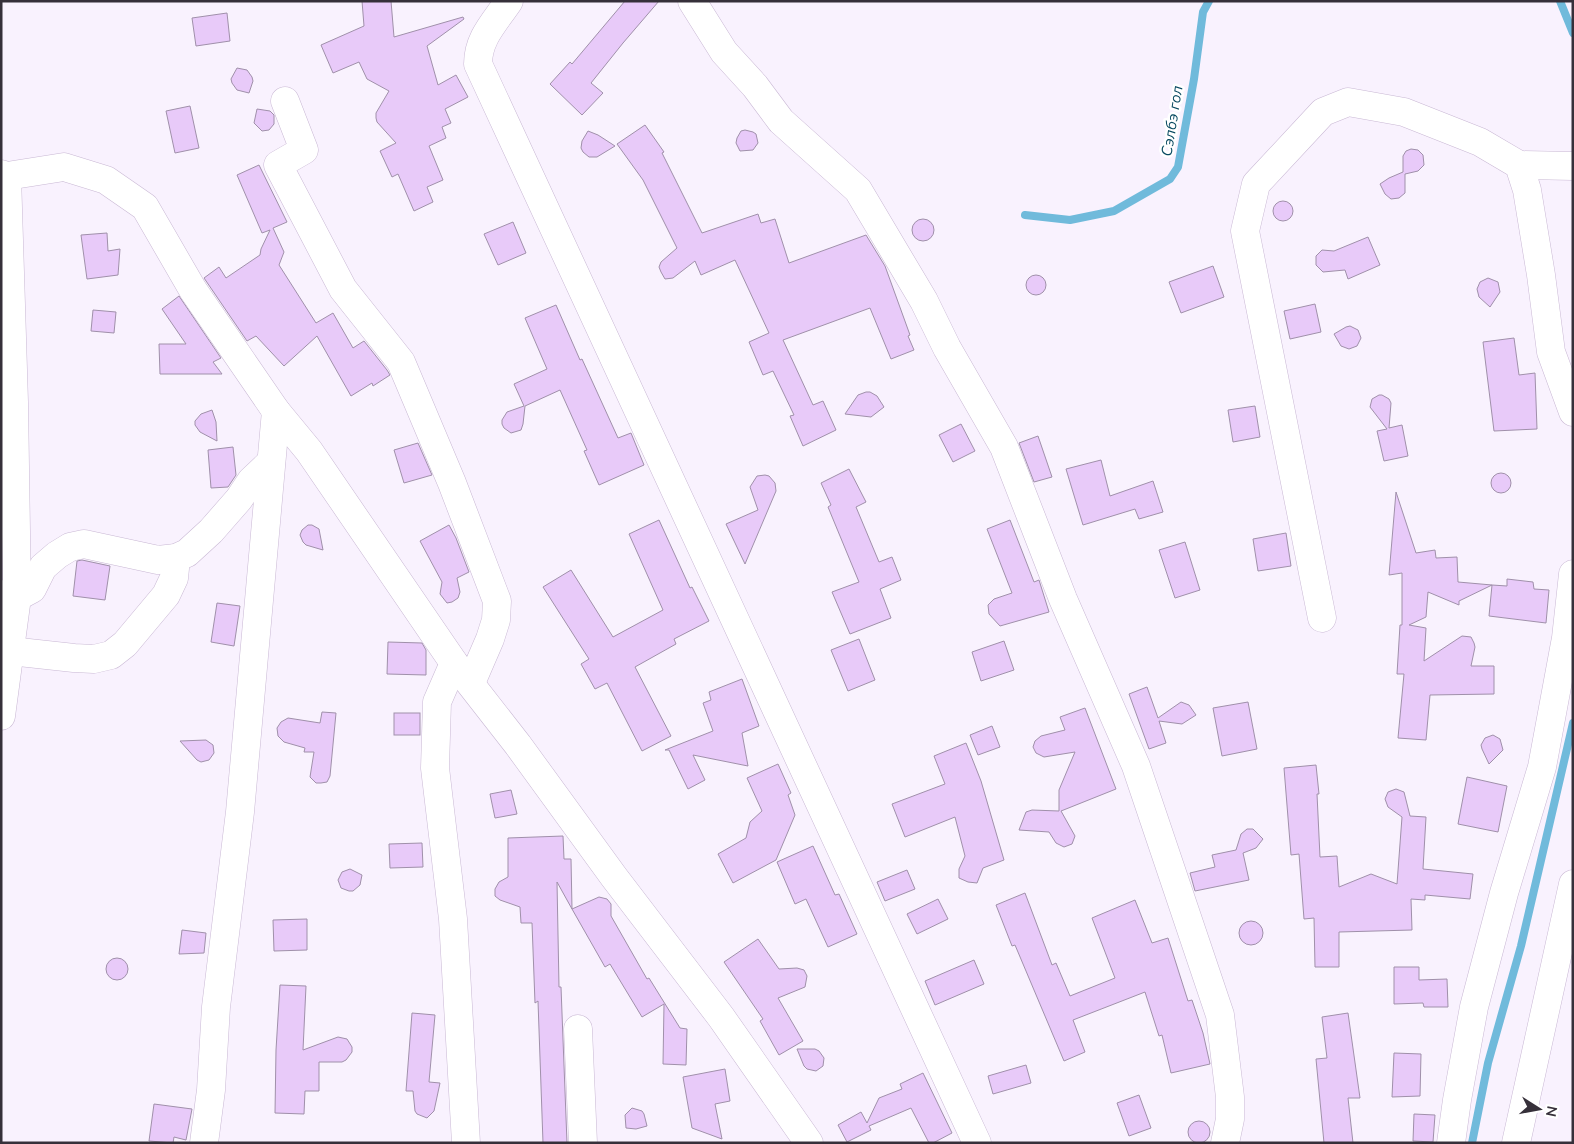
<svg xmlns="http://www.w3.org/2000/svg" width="1574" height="1144" viewBox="0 0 1574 1144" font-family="Mulish,sans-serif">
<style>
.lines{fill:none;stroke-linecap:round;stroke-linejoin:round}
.stream{stroke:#70badb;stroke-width:8}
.building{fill:#e8caf9;stroke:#a090aa}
.minor-casing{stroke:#c9b8d4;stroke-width:29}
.minor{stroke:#fff;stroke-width:28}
.labels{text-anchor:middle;stroke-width:5;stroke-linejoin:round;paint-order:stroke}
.water-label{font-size:15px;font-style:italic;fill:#084960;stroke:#fff}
</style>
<rect width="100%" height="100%" fill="#f9f2fe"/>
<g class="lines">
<!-- stream -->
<g class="stream">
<polyline points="1560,1 1573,33"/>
<polyline points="1025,215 1070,220 1114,211 1170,179 1178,167 1194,79 1203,12 1209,1"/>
<polyline points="1472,1143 1488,1063 1521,946 1573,723"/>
</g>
</g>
<!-- building -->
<g class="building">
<polygon points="362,1 391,1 394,37 463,17 464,19 427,46 438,85 456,75 468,97 445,109 451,123 442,127 446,138 429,146 443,180 427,187 433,202 414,211 398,174 392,177 380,151 396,143 377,122 376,118 376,113 389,91 367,79 359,62 333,73 321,45 364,26"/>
<polygon points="625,1 659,1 623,43 591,83 603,93 582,115 550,84 570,62 572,64"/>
<polygon points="227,13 230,41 196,46 192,18"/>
<polygon points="237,68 247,70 252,77 253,81 249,93 237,90 232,83 231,79"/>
<polygon points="190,106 199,148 175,153 166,111"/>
<polygon points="257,109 270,111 274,115 274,124 269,130 262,131 254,123"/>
<polygon points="645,125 664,152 662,153 702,233 758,214 761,223 775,219 789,263 866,235 885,266 910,335 908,336 914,350 891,359 870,308 783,340 813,405 823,401 836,430 803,446 790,416 794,415 773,371 763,375 749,342 769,333 735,260 701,275 695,261 673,278 665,279 661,272 659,267 661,262 677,248 643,180 617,144"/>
<polygon points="745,130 753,132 756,134 758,143 753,150 740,151 736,143 737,138 741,131"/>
<polygon points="588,131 598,135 615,146 597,157 589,157 583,152 581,148 582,141"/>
<polygon points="1411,149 1418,150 1423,155 1424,165 1418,171 1405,174 1405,193 1399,198 1391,199 1385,194 1380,184 1389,178 1403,172 1403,156 1406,151"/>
<polygon points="259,165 287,222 273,228 284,252 279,265 316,323 333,313 353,348 364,341 387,370 390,375 373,386 372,383 351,396 317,336 284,366 256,336 247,341 204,278 219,267 226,278 260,255 261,249 270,230 262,233 237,175"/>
<circle cx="1283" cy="211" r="10"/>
<circle cx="923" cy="230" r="11"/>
<polygon points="513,222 526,253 498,265 484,234"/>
<polygon points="107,233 108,251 120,249 118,275 87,279 81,235"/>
<polygon points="1368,237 1380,265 1348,279 1345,270 1323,272 1316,265 1316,256 1322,250 1334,251"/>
<polygon points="1213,266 1224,297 1181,313 1169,282"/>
<circle cx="1036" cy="285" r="10"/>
<polygon points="1488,278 1498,282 1500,292 1490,307 1479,297 1477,289 1480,282"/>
<polygon points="179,296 221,358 213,362 222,374 160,374 159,344 186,344 162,309"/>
<polygon points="1315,304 1321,332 1290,339 1284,311"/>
<polygon points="556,305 580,360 582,359 618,438 631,433 644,465 599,485 584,451 587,450 560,390 525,406 523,424 521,430 511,433 504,428 502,424 502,420 507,412 524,406 514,384 547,369 525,318"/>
<polygon points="93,310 116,312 114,333 91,331"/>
<polygon points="1350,326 1358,330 1361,338 1357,346 1349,349 1341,346 1334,334 1346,327"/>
<polygon points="1514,338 1519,375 1535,373 1537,429 1494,431 1483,342"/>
<polygon points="866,392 870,392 877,396 884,407 871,417 845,414 858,395"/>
<polygon points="1379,395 1382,395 1389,399 1391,403 1389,428 1402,425 1408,456 1384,461 1377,431 1387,429 1370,407 1372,399"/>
<polygon points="1255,406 1260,437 1233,442 1228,410"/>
<polygon points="212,410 216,422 217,441 200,432 195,425 195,421 201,414"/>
<polygon points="961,424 975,451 953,462 939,435"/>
<polygon points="1038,436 1052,477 1034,482 1019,443"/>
<polygon points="418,443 432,475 404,483 394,450"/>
<polygon points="233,447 236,475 228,487 211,488 208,450"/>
<polygon points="1101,460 1110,496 1153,481 1163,512 1139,519 1135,509 1083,525 1066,469"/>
<polygon points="849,469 866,502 856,507 879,562 892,557 901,580 880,589 891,618 850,634 832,592 859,582 828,507 831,505 821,483"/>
<circle cx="1501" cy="483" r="10"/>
<polygon points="765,475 769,476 775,483 776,491 745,564 726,524 758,510 750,487 757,476"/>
<polygon points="1396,492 1416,553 1435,550 1436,558 1457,557 1458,582 1492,585 1459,601 1459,605 1428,592 1426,617 1409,625 1426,628 1424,661 1462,636 1471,637 1474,643 1475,647 1471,666 1494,666 1494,694 1430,695 1426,740 1398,738 1404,674 1397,674 1400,625 1402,625 1402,573 1389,575"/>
<polygon points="659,520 690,588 692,587 709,621 674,639 676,644 635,667 671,736 642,751 607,683 595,689 581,664 589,659 543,587 571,570 613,637 663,610 629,534"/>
<polygon points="1010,520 1034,582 1039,580 1049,612 1000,626 989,614 988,605 994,599 1012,593 987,529"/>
<polygon points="308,525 312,525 319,529 323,550 306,545 303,542 300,535 302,530"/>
<polygon points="449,525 456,538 469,572 457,578 460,592 458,598 452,602 447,603 440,594 442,582 420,541"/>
<polygon points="1286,533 1291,566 1258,571 1253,539"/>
<polygon points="1185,542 1200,590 1175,598 1159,550"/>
<polygon points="82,560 110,566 105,600 73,596 77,561"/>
<polygon points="1507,579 1533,582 1534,589 1549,590 1546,623 1489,616 1492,585 1507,586"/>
<polygon points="217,603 240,606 234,646 211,642"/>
<polygon points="859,639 875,680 848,691 831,650"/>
<polygon points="1004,641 1014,670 981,681 972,652"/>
<polygon points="388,642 422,643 426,650 426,675 387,674"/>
<polygon points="742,679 759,726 742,733 748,766 693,755 705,780 688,789 669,750 665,750 713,731 703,703 711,700 709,692"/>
<polygon points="1147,687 1158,718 1181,702 1189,705 1196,715 1182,724 1159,721 1166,743 1149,749 1129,694"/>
<polygon points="1248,702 1257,749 1222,756 1213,708"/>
<polygon points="1085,708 1116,789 1061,811 1075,836 1072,844 1064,847 1056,843 1049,832 1019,830 1026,812 1032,810 1059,811 1059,790 1075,752 1044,757 1036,753 1033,747 1035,741 1041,736 1065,730 1060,717"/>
<polygon points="322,712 336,713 330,776 327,782 321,783 316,783 310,777 314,752 304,752 305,748 284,742 278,736 277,728 281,722 288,718 320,723"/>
<rect x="394" y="713" width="26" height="22"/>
<polygon points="992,726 1000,747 978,755 970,735"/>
<polygon points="1493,735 1500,739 1503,750 1489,764 1482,749 1481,745 1485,738"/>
<polygon points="206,740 213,745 214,753 209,760 201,762 197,760 180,741"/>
<polygon points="966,743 981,781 1004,860 983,868 977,883 968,882 959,878 959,869 965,856 955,817 905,837 892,804 945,784 934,756"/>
<polygon points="778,764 791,793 788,795 795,815 776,860 733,883 718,854 746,838 750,822 762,811 747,778"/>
<polygon points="1316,765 1319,794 1317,794 1320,857 1337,856 1339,887 1371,874 1397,884 1402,817 1388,807 1385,799 1388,792 1396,789 1404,792 1410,816 1426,817 1423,869 1473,874 1470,899 1425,895 1425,900 1411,899 1412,930 1339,932 1339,967 1315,967 1314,918 1304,919 1299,854 1291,855 1284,768"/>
<polygon points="1467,777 1507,786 1498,832 1458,824"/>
<polygon points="511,790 517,814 495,818 490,794"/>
<polygon points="1247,829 1253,829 1263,839 1256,848 1243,853 1249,880 1195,891 1190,873 1215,867 1212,855 1236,850 1241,834"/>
<polygon points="563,836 564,859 571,859 572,909 557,882 559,987 561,987 567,1143 543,1143 538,1001 535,1003 532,923 521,923 520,907 500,900 495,896 495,889 499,882 508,877 508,838"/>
<polygon points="422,843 423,867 390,868 389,844"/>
<polygon points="813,846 835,895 839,894 857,934 828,947 806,899 795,904 777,862"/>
<polygon points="350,869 362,875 360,885 353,891 349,891 341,888 338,880 342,872"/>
<polygon points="907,870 915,889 885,901 877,882"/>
<polygon points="1025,893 1052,965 1056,963 1070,996 1115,978 1092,918 1135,900 1152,943 1168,938 1188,1001 1192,1000 1203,1033 1210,1064 1171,1073 1162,1035 1159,1036 1145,992 1073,1020 1085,1052 1064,1061 1015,945 1012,946 996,905"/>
<polygon points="599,897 607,899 611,904 611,916 647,979 649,978 680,1028 687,1029 686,1065 663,1064 664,1004 642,1017 610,964 605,967 572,909"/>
<polygon points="938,899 948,919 917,934 907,914"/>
<polygon points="307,919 307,950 274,951 273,920"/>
<circle cx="1251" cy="933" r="12"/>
<polygon points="182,930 206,933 204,953 179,954"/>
<polygon points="758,939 779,969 797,968 804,970 807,976 805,987 778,998 803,1041 779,1055 760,1021 763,1019 724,962"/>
<circle cx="117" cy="969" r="11"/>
<polygon points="974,960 984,984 935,1005 925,981"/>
<polygon points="1394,967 1419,967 1419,980 1447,979 1448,1007 1424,1007 1423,1003 1394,1004"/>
<polygon points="280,985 306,986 303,1050 338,1037 347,1039 352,1047 352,1052 346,1060 342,1062 319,1062 319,1091 305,1091 304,1114 275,1113 276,1050"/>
<polygon points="412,1013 435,1015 429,1082 440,1083 434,1111 427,1118 417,1114 415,1111 413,1091 406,1091"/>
<polygon points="1348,1013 1360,1098 1348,1098 1353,1143 1324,1143 1316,1059 1327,1058 1322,1017"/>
<polygon points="797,1049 815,1049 819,1051 824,1058 823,1066 816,1071 807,1069 804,1066"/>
<polygon points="1394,1053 1421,1054 1420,1096 1392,1097"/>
<polygon points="1026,1065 1031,1083 993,1094 988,1076"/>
<polygon points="725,1069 730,1101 715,1104 722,1139 692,1128 683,1077"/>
<polygon points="923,1073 952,1133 933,1143 929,1143 911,1108 869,1126 871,1130 847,1142 838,1125 861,1112 867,1123 879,1098 902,1089 900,1084"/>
<polygon points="1139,1095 1151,1128 1129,1136 1117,1103"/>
<polygon points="154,1104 192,1109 186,1140 174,1137 173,1143 149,1141"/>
<polygon points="632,1108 642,1111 644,1114 647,1126 636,1129 626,1128 625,1115"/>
<polygon points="1414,1114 1435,1115 1433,1142 1413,1141"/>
<circle cx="1199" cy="1132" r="11"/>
</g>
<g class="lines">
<defs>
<g id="minor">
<path d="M509,1C495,22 478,38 478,64L977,1143"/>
<polyline points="692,1 724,52 755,86 781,121 858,190 924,301 947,348 1004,447 1063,599 1136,766 1220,1015 1230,1097 1230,1119 1225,1143"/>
<polyline points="285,101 304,150 278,165 343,289 401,362 452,483 497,601 496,620 490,639 471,683"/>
<polyline points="1519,165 1573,166"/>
<polyline points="1,174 7,176 64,167 106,180 145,207 193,290 276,411 309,451 454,663 518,745 614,877 721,1017 809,1143"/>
<polyline points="5,594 17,597 32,589 43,567 57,555 70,547 84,544 158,560 176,558 187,553 211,531 239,499 251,481 271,462"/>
<polyline points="1322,618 1245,231 1256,184 1323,112 1348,102 1404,112 1480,142 1519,165 1527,190 1541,275 1551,352 1573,412"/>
<polyline points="10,651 74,658 94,659 111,655 125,644 166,595 174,578 176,558"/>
<polyline points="454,663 437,702 435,768 453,919 466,1143"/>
<polyline points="1,716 17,597 14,402 7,176"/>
<polyline points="578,1029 583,1143"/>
<polyline points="204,1143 211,1090 216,1007 240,812 276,411"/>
<polyline points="1451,1143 1457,1100 1474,1007 1504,893 1542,767 1566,638 1573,574"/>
<polyline points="1516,1143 1573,884"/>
</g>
</defs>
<!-- minor casing -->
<use href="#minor" class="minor-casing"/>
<!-- minor -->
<use href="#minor" class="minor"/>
</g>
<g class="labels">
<!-- water labels -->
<g class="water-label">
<text transform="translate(1172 121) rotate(-81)" y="5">Сэлбэ гол</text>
</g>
</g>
<!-- border -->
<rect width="1574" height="1144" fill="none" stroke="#36303a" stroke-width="5"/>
<!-- north arrow -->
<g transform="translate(1539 1109) rotate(101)" stroke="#ffffff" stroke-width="4" paint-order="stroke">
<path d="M0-4L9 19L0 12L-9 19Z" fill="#36303a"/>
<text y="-8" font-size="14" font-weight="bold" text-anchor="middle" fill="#36303a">N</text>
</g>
</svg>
